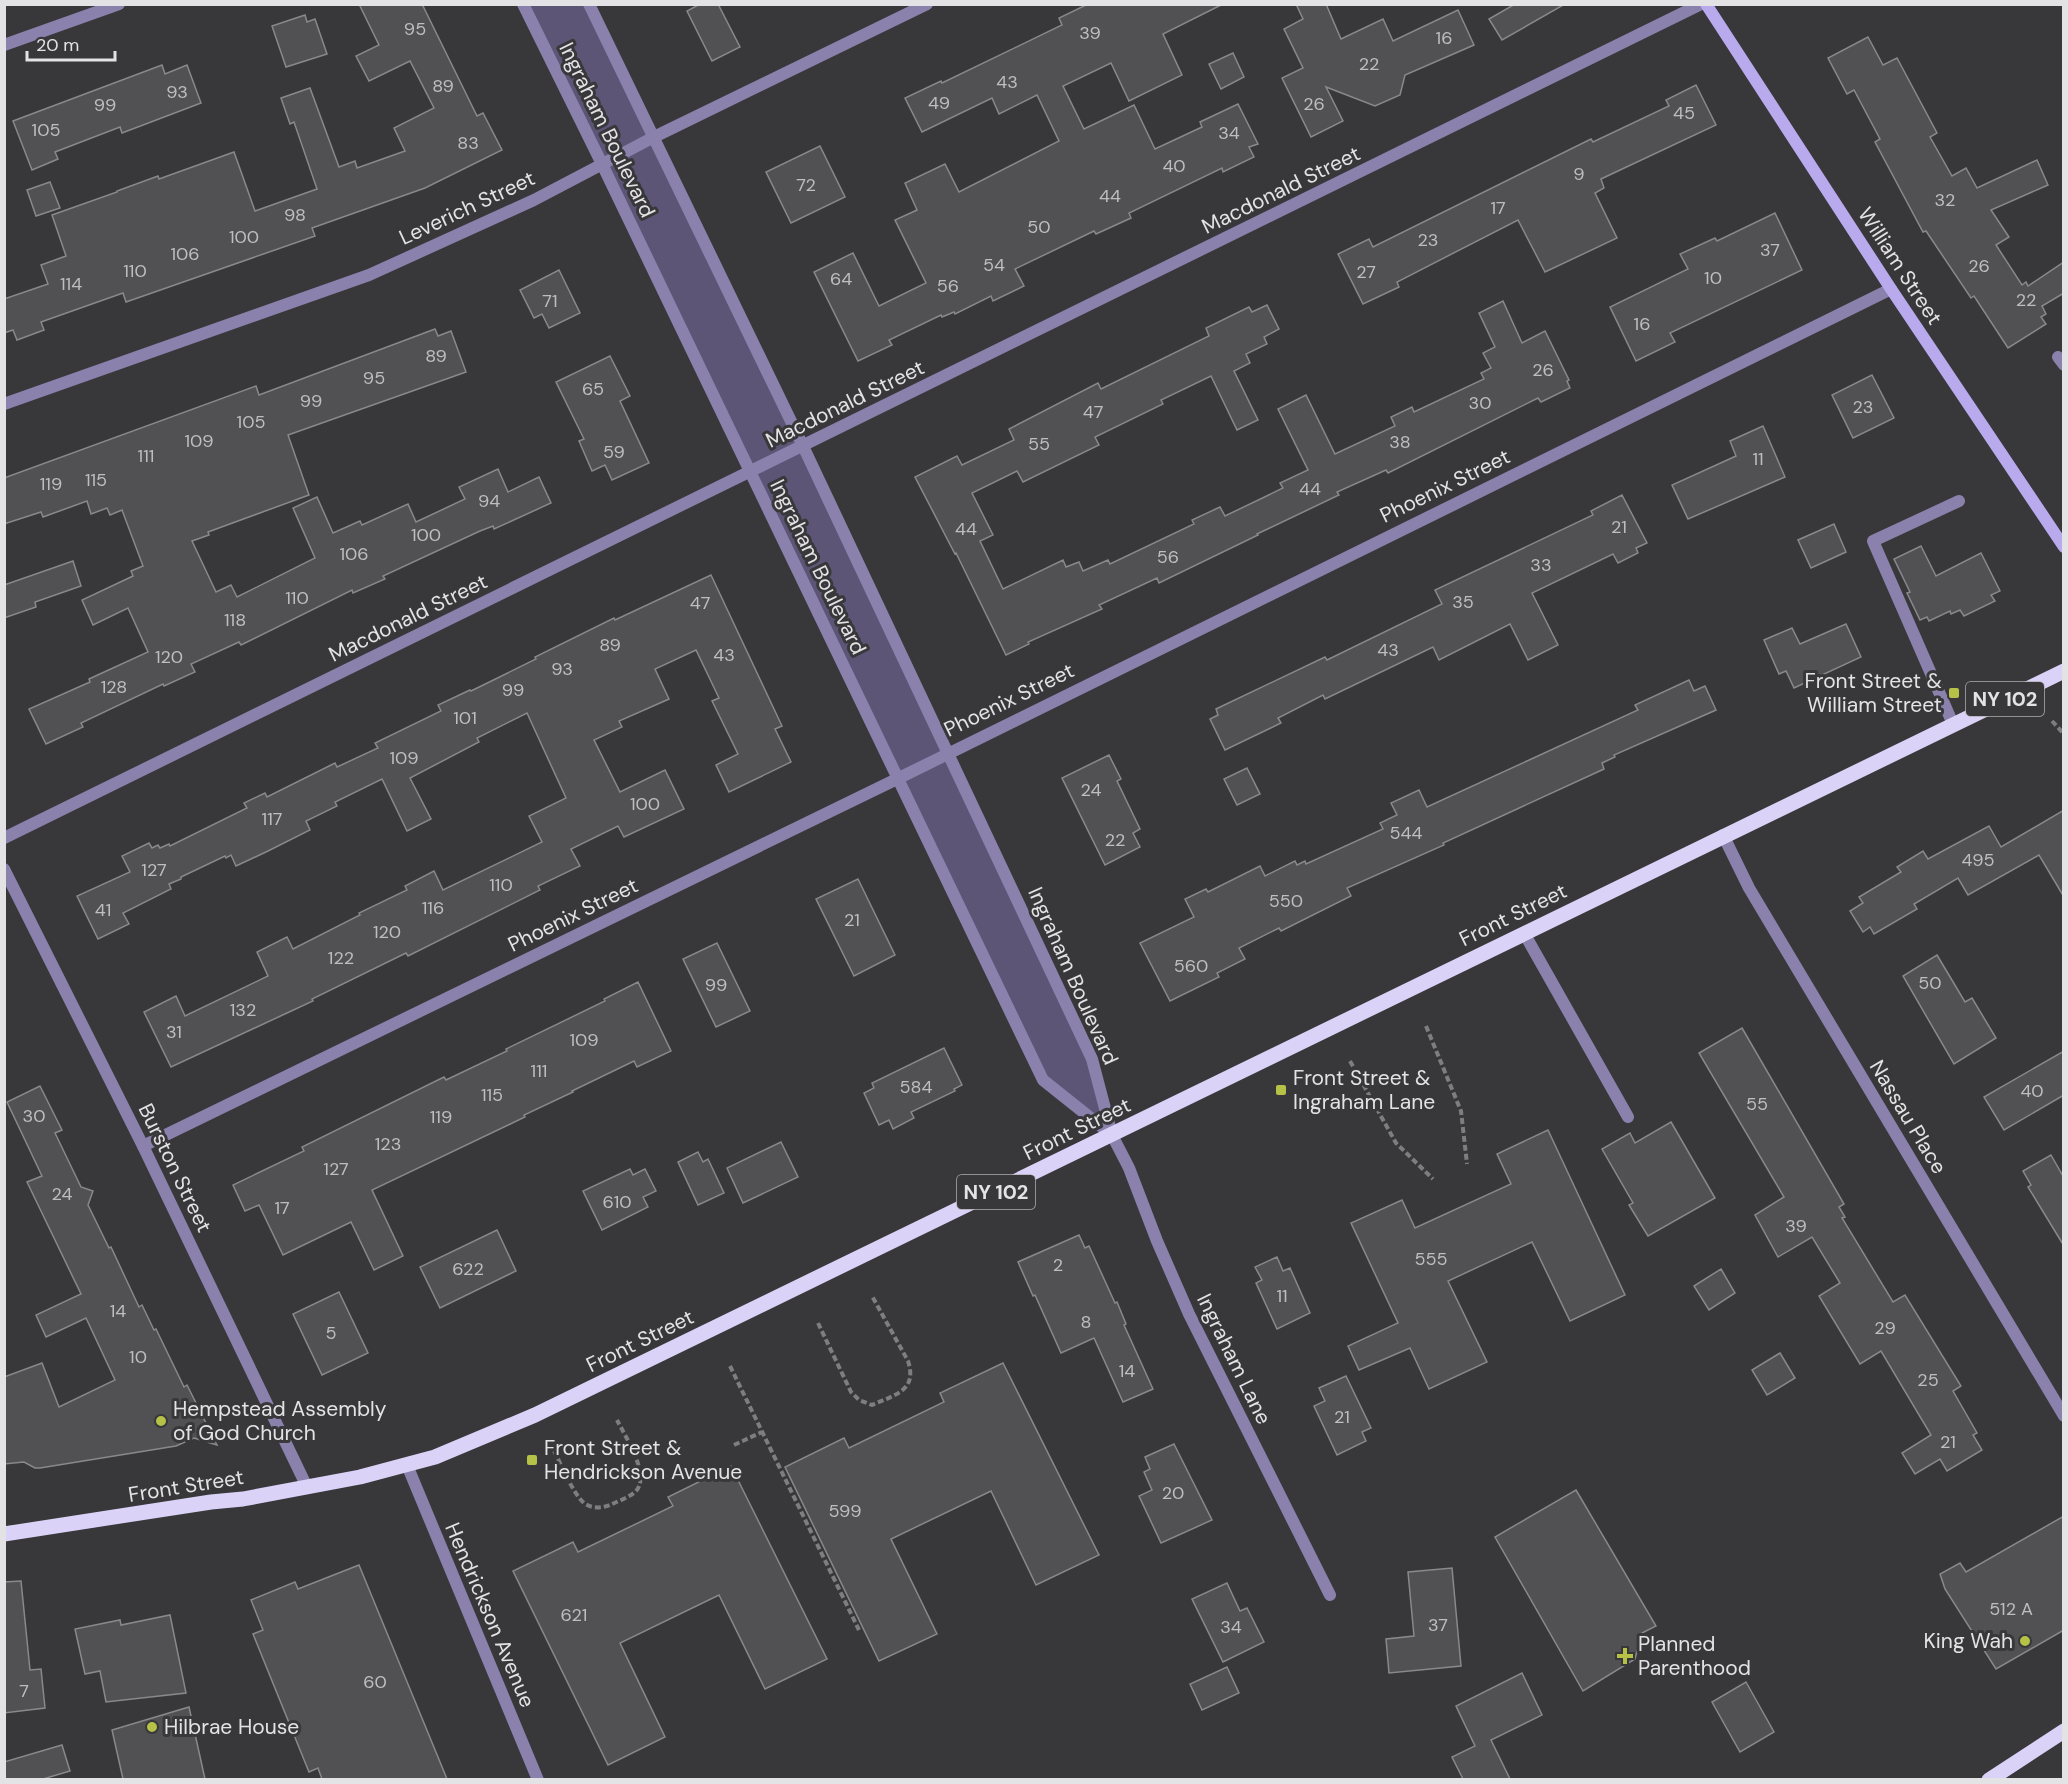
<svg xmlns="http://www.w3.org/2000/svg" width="2068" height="1784" viewBox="0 0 2068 1784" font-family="'DM Sans',sans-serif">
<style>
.green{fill:#5d5576}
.building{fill:#515154;stroke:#89888c;stroke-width:1.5}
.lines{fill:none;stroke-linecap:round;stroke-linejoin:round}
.path{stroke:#7e7d80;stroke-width:4;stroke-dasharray:6 3;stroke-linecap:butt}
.lane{stroke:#8a81ac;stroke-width:12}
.street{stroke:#8a81ac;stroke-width:12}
.secondary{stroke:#b9aaee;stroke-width:12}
.primary{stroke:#dad3f7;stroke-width:15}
.poi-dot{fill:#b6c148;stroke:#38373a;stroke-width:2}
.labels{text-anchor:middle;stroke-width:6;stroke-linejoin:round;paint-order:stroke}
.number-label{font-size:18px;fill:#bebec0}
.shield{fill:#38373a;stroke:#b0afb1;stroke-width:1.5}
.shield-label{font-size:20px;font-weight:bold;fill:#e3e2e4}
.street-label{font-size:21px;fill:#e3e2e4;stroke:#38373a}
.poi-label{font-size:21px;fill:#e3e2e4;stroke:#38373a;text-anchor:start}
</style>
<rect width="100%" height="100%" fill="#38373a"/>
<!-- green -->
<polygon class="green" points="523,5 589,5 1092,1059 1112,1135 1043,1080"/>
<!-- building -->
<g class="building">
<polygon points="359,4 422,4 477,116 483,113 502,150 425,188 312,228 315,236 126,302 123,293 41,322 44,330 17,340 13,330 4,333 4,299 48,284 41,265 66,256 52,215 117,192 117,191 158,176 159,179 234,152 255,211 317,189 294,122 290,124 281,98 310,88 339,167 355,161 357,168 405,151 394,128 434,108 410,61 369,81 356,56 379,45"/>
<polygon points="700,4 718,4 740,47 712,61 687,11"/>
<polygon points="1088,4 1223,4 1163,34 1182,75 1129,101 1111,63 1063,86 1084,129 1134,105 1155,149 1202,127 1200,122 1238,104 1258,144 1249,147 1254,157 1223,172 1222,168 1129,213 1131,218 1096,234 1094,231 1015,269 1024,286 993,301 991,296 955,314 954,312 942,317 941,315 889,340 892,345 858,361 814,272 853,253 879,306 926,283 895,220 917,210 905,183 945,164 959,192 1059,141 1037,95 999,114 992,98 922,132 905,98 941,81 942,83 1062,25 1059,18"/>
<polygon points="1296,4 1326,4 1341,39 1383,19 1393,41 1458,10 1474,45 1405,75 1400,95 1375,106 1326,87 1343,121 1311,137 1282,78 1303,68 1284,29 1303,19"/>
<polygon points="1515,4 1565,4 1502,40 1489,19"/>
<polygon points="305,15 307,22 315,19 327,54 286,67 272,26"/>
<polygon points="1868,37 1883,65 1897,58 1937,133 1930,137 1952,176 1966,168 1977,188 2037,160 2048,185 1991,210 2009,237 1996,245 2022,285 2026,282 2028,286 2064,262 2064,293 2042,306 2046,314 2041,317 2046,324 2008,348 1974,296 1971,298 1926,231 1923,232 1875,142 1880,139 1854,90 1847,94 1828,58"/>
<polygon points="1233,53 1244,77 1221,89 1209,64"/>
<polygon points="162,65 165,74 187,65 201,103 122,133 120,127 55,152 58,159 32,170 13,121"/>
<polygon points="1696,85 1716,125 1601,179 1604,188 1595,193 1617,238 1545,272 1518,220 1397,282 1399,287 1363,304 1338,254 1369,239 1373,247 1591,139 1593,142 1669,106 1666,100"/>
<polygon points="820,146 845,197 791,223 766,172"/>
<polygon points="50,182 60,208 36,216 27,190"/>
<polygon points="1775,213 1802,270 1670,333 1675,342 1636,361 1610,307 1688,269 1680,254 1715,238 1717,241"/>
<polygon points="559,270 580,313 549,328 542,314 534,318 520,290"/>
<polygon points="1503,301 1522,343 1545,331 1569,380 1567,381 1570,388 1541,402 1538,398 1388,473 1386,470 1337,492 1339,495 1257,534 1258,535 1159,583 1157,578 1099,605 1102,609 1028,642 1029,644 1006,655 956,553 955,554 915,477 957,456 962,465 1014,440 1009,429 1098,383 1101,389 1209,336 1206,328 1249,307 1252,312 1267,305 1279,329 1264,337 1267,344 1246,354 1250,363 1234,371 1258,420 1237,430 1211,376 1161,400 1163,404 1095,437 1099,445 1023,482 1017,471 972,493 993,535 980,541 1003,589 1063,560 1066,567 1079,562 1083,571 1108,560 1110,564 1194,524 1192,520 1220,507 1225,516 1283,488 1280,483 1308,470 1278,409 1306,395 1335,454 1395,426 1391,417 1412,407 1414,412 1484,379 1481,373 1491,368 1483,353 1495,347 1479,313"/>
<polygon points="435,329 438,336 451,331 466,372 288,435 309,495 208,532 209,535 192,541 216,592 231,585 237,597 315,558 293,508 317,497 333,533 360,521 362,525 408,504 416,522 465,499 459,487 498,469 508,492 539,477 551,503 494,529 493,526 480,531 383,576 385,579 353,593 352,590 241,645 239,642 191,664 195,672 164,686 163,684 81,723 83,727 46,744 29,709 90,682 89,679 148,652 128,608 93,625 82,600 133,576 131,571 143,566 122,510 110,515 107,508 91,514 87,501 43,517 41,512 4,524 4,478 256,386 259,395"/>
<polygon points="610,356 630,396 620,401 649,463 612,480 605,465 592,471 579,441 584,439 556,382"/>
<polygon points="1872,375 1894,418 1853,438 1832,395"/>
<polygon points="1763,426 1785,477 1688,519 1672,485 1736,456 1730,441"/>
<polygon points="1622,495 1647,543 1636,548 1638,553 1618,563 1613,554 1532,593 1558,645 1528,660 1510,624 1439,660 1433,647 1325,699 1323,695 1278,718 1281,723 1225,750 1210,719 1218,715 1216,709 1325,657 1327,660 1442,604 1435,590 1593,515 1591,511"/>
<polygon points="1834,524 1846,552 1811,568 1798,540"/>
<polygon points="1921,546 1936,576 1981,553 2000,591 1991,595 1995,601 1964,616 1960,610 1951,614 1950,611 1929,621 1927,617 1920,620 1907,593 1910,592 1894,559"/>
<polygon points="73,561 81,586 35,602 36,607 4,618 4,585"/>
<polygon points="711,575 782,726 775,729 791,762 729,792 716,765 738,754 712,701 719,698 696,650 655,669 669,699 619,721 622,727 594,740 620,792 665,770 684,809 624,837 618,826 571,849 580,866 538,886 540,890 408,956 406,953 312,999 313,1001 287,1013 171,1067 144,1012 176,996 185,1016 268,976 257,952 287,937 293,949 360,915 359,913 407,890 405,886 434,871 443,890 542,842 529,816 566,798 527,713 477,738 479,742 410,778 431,819 407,831 382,779 335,802 337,806 306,821 310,830 268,851 236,866 231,855 226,858 225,856 181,877 181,879 169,884 171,889 123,913 129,924 98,939 77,896 130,872 122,856 149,843 152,848 158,845 160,848 169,844 170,846 247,808 244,803 265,793 267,797 335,763 337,767 378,748 375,743 441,711 438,705 470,690 471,691 536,659 535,657 614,618 615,620"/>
<polygon points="1846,624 1861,657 1794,688 1786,671 1779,674 1764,640 1792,628 1800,644"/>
<polygon points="1689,680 1694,691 1705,686 1716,710 1614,755 1615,757 1602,763 1604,769 1443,843 1444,845 1347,888 1351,896 1281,931 1279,928 1239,948 1245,959 1217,973 1219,977 1170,1001 1140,943 1194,917 1185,899 1206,889 1208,892 1260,866 1265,876 1295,861 1297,865 1305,861 1306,864 1383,829 1380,823 1397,815 1391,803 1419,790 1427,807 1638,710 1635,705"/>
<polygon points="1109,755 1121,779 1117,781 1140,829 1133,833 1140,847 1105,865 1062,778"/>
<polygon points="1247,768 1260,794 1237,805 1224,779"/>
<polygon points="2064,810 2064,897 2039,855 1968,895 1958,878 1914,904 1917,909 1874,934 1870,927 1863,932 1850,911 1863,903 1859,897 1901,872 1897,867 1923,851 1928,859 1989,826 2001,847"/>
<polygon points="858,879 895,955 854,976 816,899"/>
<polygon points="717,943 750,1011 716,1027 683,959"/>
<polygon points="1937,955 1965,1002 1972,998 1996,1038 1954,1064 1903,976"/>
<polygon points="638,982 671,1051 637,1067 634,1061 572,1091 573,1092 524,1115 525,1117 372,1190 403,1256 374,1270 351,1222 283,1255 259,1205 245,1211 233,1185 304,1151 302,1147 444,1077 446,1080 507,1051 506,1049 605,1001 604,999"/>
<polygon points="1742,1028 1844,1204 1839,1207 1845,1217 1842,1218 1893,1302 1905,1295 1961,1386 1953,1391 1977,1433 1973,1435 1982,1450 1947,1471 1940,1459 1915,1474 1902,1453 1931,1435 1881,1351 1860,1364 1819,1296 1840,1283 1812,1237 1778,1257 1755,1215 1784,1197 1699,1053"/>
<polygon points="944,1048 962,1085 954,1089 955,1091 911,1112 914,1118 893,1129 889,1120 879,1125 864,1093 874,1088 872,1083"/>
<polygon points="2064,1051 2064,1095 2004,1130 1984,1097"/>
<polygon points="40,1086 62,1130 55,1133 81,1187 93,1191 88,1205 109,1248 111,1247 139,1307 142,1305 154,1330 156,1329 184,1387 187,1385 217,1445 194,1438 176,1446 40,1468 35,1468 24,1462 4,1464 4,1377 42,1363 59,1407 115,1380 86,1318 46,1337 36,1315 81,1294 27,1182 42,1176 7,1102"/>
<polygon points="1671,1122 1715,1198 1648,1236 1629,1205 1633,1203 1602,1149 1630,1133 1635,1143"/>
<polygon points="1548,1130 1625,1295 1570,1321 1532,1242 1448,1281 1487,1362 1429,1389 1410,1348 1359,1370 1348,1346 1398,1323 1351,1223 1402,1200 1415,1228 1511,1184 1497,1154"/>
<polygon points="781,1142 798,1177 743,1203 727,1168"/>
<polygon points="698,1152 703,1162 708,1159 724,1193 698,1205 678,1162"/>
<polygon points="2051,1155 2064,1178 2064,1246 2028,1187 2031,1185 2023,1171"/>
<polygon points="630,1169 633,1175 645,1169 656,1191 643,1197 648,1207 602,1230 583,1191"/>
<polygon points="497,1230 516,1271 440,1308 420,1267"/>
<polygon points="1079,1235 1085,1248 1089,1246 1115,1303 1117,1302 1126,1324 1124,1325 1153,1389 1123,1402 1094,1338 1061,1353 1035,1295 1033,1296 1018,1262"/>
<polygon points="1277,1257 1283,1271 1290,1268 1310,1313 1277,1329 1256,1283 1262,1280 1255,1267"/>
<polygon points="1721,1269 1735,1293 1709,1310 1694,1286"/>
<polygon points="339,1292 368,1353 322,1375 293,1314"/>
<polygon points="1780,1353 1795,1378 1767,1395 1752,1370"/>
<polygon points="1003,1363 1099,1555 1036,1585 991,1491 891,1539 937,1634 879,1661 785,1467 844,1438 849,1448 944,1402 940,1393"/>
<polygon points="1346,1376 1371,1428 1362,1432 1366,1441 1337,1455 1314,1406 1325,1401 1319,1388"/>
<polygon points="1174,1444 1212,1520 1161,1543 1139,1496 1152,1490 1144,1472 1150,1469 1145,1457"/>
<polygon points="731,1466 827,1659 765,1689 719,1595 620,1643 665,1737 608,1765 513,1571 573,1542 578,1552 673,1506 668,1497"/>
<polygon points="1576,1490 1656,1626 1642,1633 1635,1659 1583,1691 1495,1537"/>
<polygon points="2064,1516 2064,1630 1996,1669 1945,1589 1940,1574 1960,1563 1966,1572"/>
<polygon points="359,1565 447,1779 322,1779 318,1768 309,1772 253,1634 263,1630 251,1600 295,1582 298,1589"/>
<polygon points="1452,1568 1461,1666 1389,1673 1386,1639 1414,1636 1408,1572"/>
<polygon points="21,1581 30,1670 41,1669 45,1708 4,1713 4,1582"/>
<polygon points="1227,1583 1240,1611 1247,1608 1264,1642 1223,1662 1192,1599"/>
<polygon points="170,1615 186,1693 106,1702 100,1671 85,1674 75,1629 120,1620 121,1625"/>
<polygon points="1227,1667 1239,1693 1202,1710 1190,1684"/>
<polygon points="1522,1673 1542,1715 1491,1740 1510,1779 1463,1779 1452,1757 1475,1746 1456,1706"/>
<polygon points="1746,1682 1774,1732 1740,1752 1712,1702"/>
<polygon points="189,1707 205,1779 123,1779 112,1730"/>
<polygon points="62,1745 70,1771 43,1779 4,1779 4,1762"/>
</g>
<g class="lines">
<!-- path -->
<g class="path">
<polyline points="2052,721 2064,734"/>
<polyline points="1426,1026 1461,1111 1467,1164"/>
<polyline points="1350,1061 1396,1143 1433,1179"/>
<path d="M818,1323L851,1392L859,1400L872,1405C894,1395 918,1391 908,1361L872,1296"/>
<polyline points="730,1366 859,1630"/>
<polyline points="734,1445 762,1432"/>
<path d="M554,1451C562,1466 572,1492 584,1503C592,1509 602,1508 610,1505C618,1501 628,1498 635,1492C652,1477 625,1436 617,1420"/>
</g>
<!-- lane -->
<g class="lane">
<polyline points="2058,357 2064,365"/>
<polyline points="1953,724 1873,541 1959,501"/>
<polyline points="1524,933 1628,1117"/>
</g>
<!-- street -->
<g class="street">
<polyline points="523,4 602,164 1043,1080 1112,1135"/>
<polyline points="589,4 803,446 1092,1059 1112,1135 1129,1168 1157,1241 1189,1314 1330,1595"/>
<polyline points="4,45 119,4"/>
<polyline points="4,404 369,275 534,200 654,137 927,4"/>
<polyline points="1723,835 1749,888 2064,1416"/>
<polyline points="4,838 1701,4"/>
<polyline points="4,869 143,1146 307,1487"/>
<polyline points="143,1146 899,778 1891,289"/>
<polyline points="407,1465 538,1780"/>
</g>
<!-- secondary -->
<polyline class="secondary" points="1706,4 1891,289 2064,547"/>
<!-- primary -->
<g class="primary">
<polyline points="4,1534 211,1502 243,1499 360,1477 435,1457 535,1415 2064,671"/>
<polyline points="1989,1780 2064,1731"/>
</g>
</g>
<!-- markers -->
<g class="poi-dot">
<rect x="1948" y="687" width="12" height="12" rx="3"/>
<rect x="1275" y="1084" width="12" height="12" rx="3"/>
<circle cx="161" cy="1421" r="6"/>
<rect x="526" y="1454" width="12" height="12" rx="3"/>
<circle cx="2025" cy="1641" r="6"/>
<path d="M1622 1647h6v6h6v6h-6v6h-6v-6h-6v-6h6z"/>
<circle cx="152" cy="1727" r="6"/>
</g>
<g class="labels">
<!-- number labels -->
<g class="number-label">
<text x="415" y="35">95</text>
<text x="1090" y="39">39</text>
<text x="1444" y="44">16</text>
<text x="1369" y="70">22</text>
<text x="1007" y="88">43</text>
<text x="443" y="92">89</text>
<text x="177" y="98">93</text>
<text x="939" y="109">49</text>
<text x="1314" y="110">26</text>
<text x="105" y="111">99</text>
<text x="1684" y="119">45</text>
<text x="46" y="136">105</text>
<text x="1229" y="139">34</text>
<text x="468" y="149">83</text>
<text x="1174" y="172">40</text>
<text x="1579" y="180">9</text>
<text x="806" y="191">72</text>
<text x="1110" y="202">44</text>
<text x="1945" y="206">32</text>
<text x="1498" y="214">17</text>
<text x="295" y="221">98</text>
<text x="1039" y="233">50</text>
<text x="244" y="243">100</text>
<text x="1428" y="246">23</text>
<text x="1770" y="256">37</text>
<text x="185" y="260">106</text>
<text x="994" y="271">54</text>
<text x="1979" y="272">26</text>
<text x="135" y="277">110</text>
<text x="1366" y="278">27</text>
<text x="1713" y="284">10</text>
<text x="841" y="285">64</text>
<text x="71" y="290">114</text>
<text x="948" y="292">56</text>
<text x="2026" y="306">22</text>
<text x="550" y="307">71</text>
<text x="1642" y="330">16</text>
<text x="436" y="362">89</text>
<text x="1543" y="376">26</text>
<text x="374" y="384">95</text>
<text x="593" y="395">65</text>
<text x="311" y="407">99</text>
<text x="1480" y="409">30</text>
<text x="1863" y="413">23</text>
<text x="1093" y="418">47</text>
<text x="251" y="428">105</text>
<text x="199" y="447">109</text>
<text x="1400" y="448">38</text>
<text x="1039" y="450">55</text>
<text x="614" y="458">59</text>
<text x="146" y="462">111</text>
<text x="1758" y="465">11</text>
<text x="96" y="486">115</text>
<text x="51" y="490">119</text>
<text x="1310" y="495">44</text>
<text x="489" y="507">94</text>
<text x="1619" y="533">21</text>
<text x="966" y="535">44</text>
<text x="426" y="541">100</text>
<text x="354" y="560">106</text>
<text x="1168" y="563">56</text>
<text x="1541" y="571">33</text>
<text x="297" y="604">110</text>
<text x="1463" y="608">35</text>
<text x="700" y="609">47</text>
<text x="235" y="626">118</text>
<text x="610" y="651">89</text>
<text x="1388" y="656">43</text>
<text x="724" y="661">43</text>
<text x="169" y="663">120</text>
<text x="562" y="675">93</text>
<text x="114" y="693">128</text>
<text x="513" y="696">99</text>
<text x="465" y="724">101</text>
<text x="404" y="764">109</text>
<text x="1091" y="796">24</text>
<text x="645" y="810">100</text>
<text x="272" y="825">117</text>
<text x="1406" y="839">544</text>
<text x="1115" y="846">22</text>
<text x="1978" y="866">495</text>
<text x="154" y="876">127</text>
<text x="501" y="891">110</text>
<text x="1286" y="907">550</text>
<text x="433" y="914">116</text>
<text x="103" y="916">41</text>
<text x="852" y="926">21</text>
<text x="387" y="938">120</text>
<text x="341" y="964">122</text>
<text x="1191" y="972">560</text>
<text x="1930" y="989">50</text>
<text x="716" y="991">99</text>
<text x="243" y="1016">132</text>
<text x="174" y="1038">31</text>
<text x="584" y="1046">109</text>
<text x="539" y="1077">111</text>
<text x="916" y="1093">584</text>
<text x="2032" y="1097">40</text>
<text x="492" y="1101">115</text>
<text x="1757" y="1110">55</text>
<text x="34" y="1122">30</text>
<text x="441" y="1123">119</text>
<text x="388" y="1150">123</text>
<text x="336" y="1175">127</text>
<text x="62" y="1200">24</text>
<text x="617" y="1208">610</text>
<text x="282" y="1214">17</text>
<text x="1796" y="1232">39</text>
<text x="1431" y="1265">555</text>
<text x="1058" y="1271">2</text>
<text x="468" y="1275">622</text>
<text x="1282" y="1302">11</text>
<text x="118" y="1317">14</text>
<text x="1086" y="1328">8</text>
<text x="1885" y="1334">29</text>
<text x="331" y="1339">5</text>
<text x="138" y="1363">10</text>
<text x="1127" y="1377">14</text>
<text x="1928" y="1386">25</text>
<text x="1342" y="1423">21</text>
<text x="1948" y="1448">21</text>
<text x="1173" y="1499">20</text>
<text x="845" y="1517">599</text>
<text x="2011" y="1615">512 A</text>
<text x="574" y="1621">621</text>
<text x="1438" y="1631">37</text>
<text x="1231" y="1633">34</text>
<text x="375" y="1688">60</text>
<text x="24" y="1697">7</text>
</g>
<!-- shield labels -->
<g class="shield">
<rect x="1966" y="682" width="78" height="34" rx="4.5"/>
<rect x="957" y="1175" width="78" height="34" rx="4.5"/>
</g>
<g class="shield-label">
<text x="2005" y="706">NY 102</text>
<text x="996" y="1199">NY 102</text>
</g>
<!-- street labels -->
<g class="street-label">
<text transform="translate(607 130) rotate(64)" y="7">Ingraham Boulevard</text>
<text transform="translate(1281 190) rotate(-26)" y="7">Macdonald Street</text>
<text transform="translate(467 208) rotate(-25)" y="7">Leverich Street</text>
<text transform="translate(1900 266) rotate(57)" y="7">William Street</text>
<text transform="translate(845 404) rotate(-26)" y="7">Macdonald Street</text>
<text transform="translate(1445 486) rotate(-26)" y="7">Phoenix Street</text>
<text transform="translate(818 567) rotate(64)" y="7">Ingraham Boulevard</text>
<text transform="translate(408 618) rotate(-26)" y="7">Macdonald Street</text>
<text transform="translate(1009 700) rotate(-26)" y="7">Phoenix Street</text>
<text transform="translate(573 915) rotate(-26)" y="7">Phoenix Street</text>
<text transform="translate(1513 915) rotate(-26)" y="7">Front Street</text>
<text transform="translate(1073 976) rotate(66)" y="7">Ingraham Boulevard</text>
<text transform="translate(1908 1117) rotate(59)" y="7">Nassau Place</text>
<text transform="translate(1077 1129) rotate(-26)" y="7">Front Street</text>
<text transform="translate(175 1168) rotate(64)" y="7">Burston Street</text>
<text transform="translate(640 1341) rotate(-26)" y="7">Front Street</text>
<text transform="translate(1234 1359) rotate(64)" y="7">Ingraham Lane</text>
<text transform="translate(186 1486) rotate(-9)" y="7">Front Street</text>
<text transform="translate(490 1615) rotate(67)" y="7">Hendrickson Avenue</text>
</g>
<!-- poi labels -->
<g class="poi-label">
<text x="1942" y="688" text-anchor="end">Front Street &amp;<tspan x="1942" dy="24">William Street</tspan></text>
<text x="1293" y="1085">Front Street &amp;<tspan x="1293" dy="24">Ingraham Lane</tspan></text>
<text x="173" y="1416">Hempstead Assembly<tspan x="173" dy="24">of God Church</tspan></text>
<text x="544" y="1455">Front Street &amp;<tspan x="544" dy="24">Hendrickson Avenue</tspan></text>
<text x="2013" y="1648" text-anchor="end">King Wah</text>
<text x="1638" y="1651">Planned<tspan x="1638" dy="24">Parenthood</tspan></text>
<text x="164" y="1734">Hilbrae House</text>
</g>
</g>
<!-- border -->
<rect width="2068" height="1784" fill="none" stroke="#e3e2e4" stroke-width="12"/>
<!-- scale -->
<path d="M27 51v9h88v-9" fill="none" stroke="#e3e2e4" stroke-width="3"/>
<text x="36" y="51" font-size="18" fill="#e3e2e4" stroke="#38373a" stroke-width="4.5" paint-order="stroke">20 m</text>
</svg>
